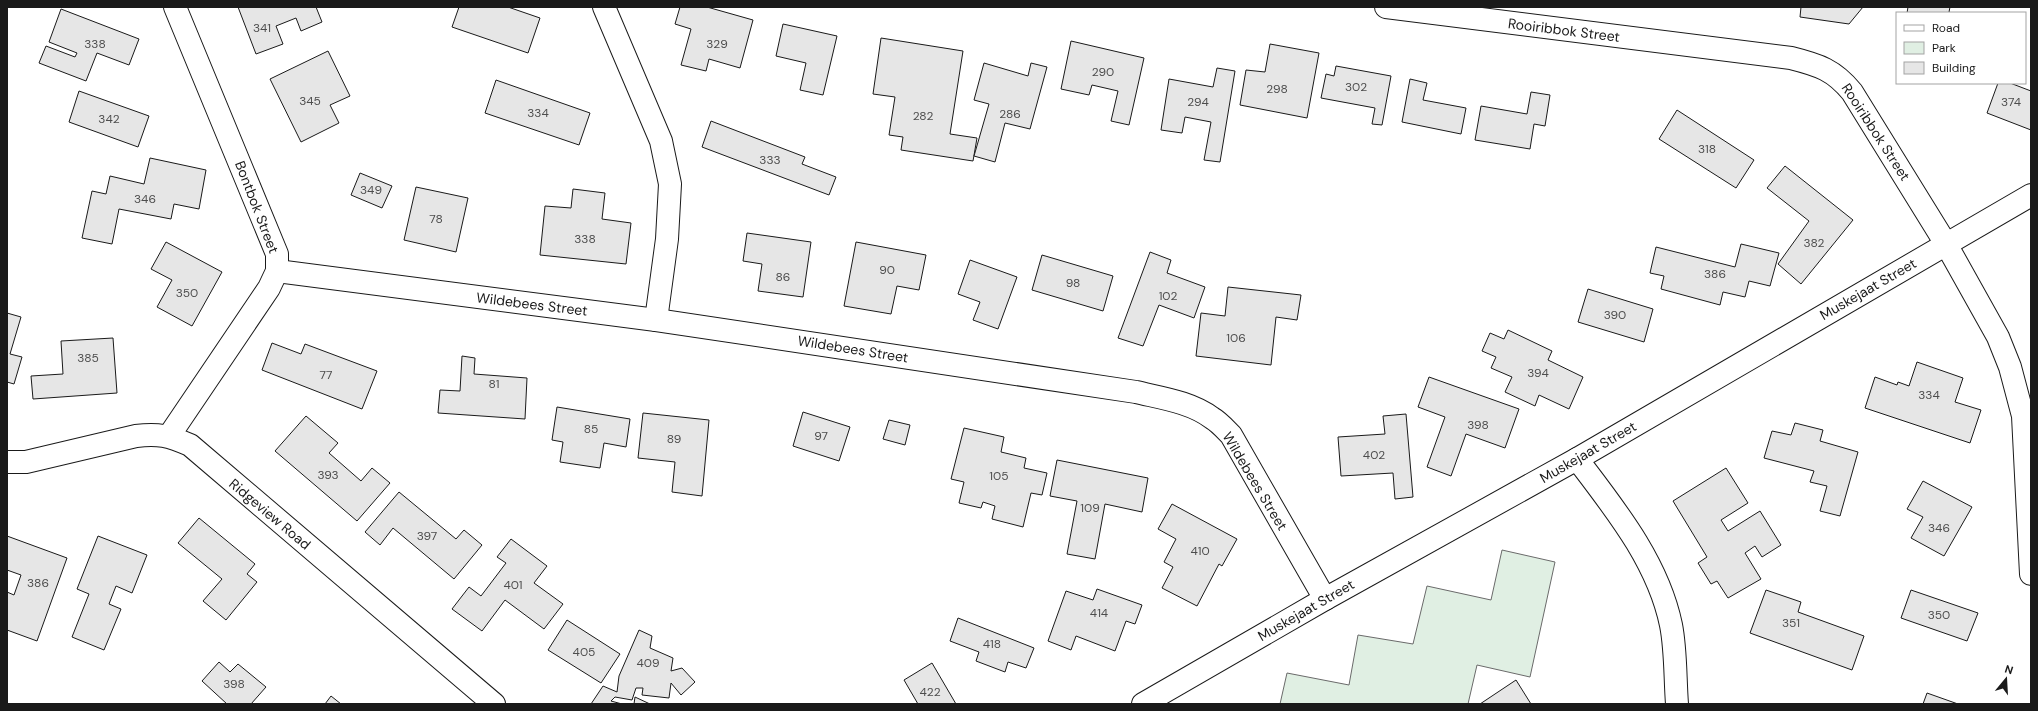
<svg xmlns="http://www.w3.org/2000/svg" width="2038" height="711" viewBox="0 0 2038 711" font-family="'DM Sans',sans-serif">
<style>
.green{fill:#e0efe3;stroke:#6a6a6a}
.building{fill:#e6e6e6;stroke:#1a1a1a}
.lines{fill:none;stroke-linecap:round;stroke-linejoin:round}
.minor-casing{stroke:#1a1a1a;stroke-width:24}
.minor{stroke:#fff;stroke-width:22}
.labels{text-anchor:middle;stroke-width:3;stroke-linejoin:round;paint-order:stroke}
.number-label{font-size:12px;fill:#4d4d4d}
.street-label{font-size:14px;fill:#1a1a1a;stroke:#fff}
</style>
<rect width="100%" height="100%" fill="#fff"/>
<!-- green -->
<polygon class="green" points="1502,550 1555,562 1530,677 1477,665 1468,704 1280,704 1287,673 1349,685 1358,635 1413,644 1427,586 1491,600"/>
<!-- building -->
<g class="building">
<polygon points="238,7 316,7 322,22 301,31 296,18 276,26 283,44 256,54"/>
<polygon points="459,7 508,7 540,18 528,53 452,27"/>
<polygon points="680,7 707,7 753,20 740,68 709,59 706,71 681,65 691,29 675,24"/>
<polygon points="1801,7 1863,7 1849,24 1800,17"/>
<polygon points="1908,7 1950,7 1949,12 1952,13 1907,13"/>
<polygon points="61,9 139,39 129,65 97,53 86,81 39,63 46,46 75,57 77,53 49,42"/>
<polygon points="783,24 837,36 823,95 800,90 806,63 776,56"/>
<polygon points="881,38 963,51 950,134 977,138 973,161 901,150 903,137 889,135 895,97 873,94"/>
<polygon points="1071,41 1144,58 1129,125 1111,121 1118,91 1092,85 1089,95 1061,89"/>
<polygon points="1270,44 1319,53 1307,118 1240,105 1246,70 1265,72"/>
<polygon points="328,51 350,96 330,105 339,123 301,142 270,79"/>
<polygon points="984,63 1028,76 1031,63 1047,67 1030,129 1005,123 995,162 974,156 989,104 974,100"/>
<polygon points="1336,66 1391,76 1382,125 1372,124 1375,108 1321,98 1326,74 1334,76"/>
<polygon points="1217,68 1235,71 1220,162 1204,160 1211,122 1185,117 1182,133 1161,130 1169,79 1213,87"/>
<polygon points="1410,79 1427,83 1423,100 1466,108 1461,134 1402,122"/>
<polygon points="496,80 590,113 579,145 485,113"/>
<polygon points="1998,83 2010,83 2031,91 2031,130 1987,113"/>
<polygon points="79,91 149,116 138,147 69,122"/>
<polygon points="1531,92 1550,95 1545,126 1534,124 1530,149 1475,140 1481,106 1527,114"/>
<polygon points="1677,110 1754,160 1736,188 1659,139"/>
<polygon points="711,121 805,157 802,164 836,177 829,195 702,147"/>
<polygon points="150,158 206,170 199,209 174,204 171,219 119,209 112,244 82,238 92,191 106,194 110,176 144,184"/>
<polygon points="1785,166 1853,220 1801,284 1778,264 1809,221 1767,188"/>
<polygon points="360,173 392,186 382,208 351,195"/>
<polygon points="416,187 468,198 456,252 404,240"/>
<polygon points="573,189 605,193 602,219 631,223 626,264 540,255 545,206 571,208"/>
<polygon points="747,233 811,242 803,297 758,291 762,264 743,261"/>
<polygon points="166,242 222,272 192,326 157,307 172,280 151,269"/>
<polygon points="856,242 926,255 919,290 897,286 891,314 844,306"/>
<polygon points="1741,244 1779,253 1770,286 1749,281 1745,297 1723,292 1720,305 1661,289 1664,276 1650,273 1656,247 1735,267"/>
<polygon points="1150,252 1171,260 1167,273 1205,287 1194,318 1159,305 1143,346 1118,338"/>
<polygon points="1042,255 1113,276 1103,311 1032,290"/>
<polygon points="970,260 1017,277 998,329 973,320 980,302 958,294"/>
<polygon points="1228,287 1301,295 1297,320 1276,317 1271,365 1196,356 1201,313 1225,316"/>
<polygon points="1588,289 1653,309 1644,342 1578,322"/>
<polygon points="7,313 21,317 10,354 22,357 14,384 7,382"/>
<polygon points="1508,330 1552,351 1548,360 1583,377 1569,409 1539,395 1535,406 1505,392 1512,377 1491,368 1496,357 1482,351 1490,333 1504,339"/>
<polygon points="113,338 117,393 33,399 31,376 63,374 61,341"/>
<polygon points="272,343 301,354 305,344 377,371 362,409 262,370"/>
<polygon points="462,356 475,358 474,374 527,378 525,419 438,413 440,390 460,391"/>
<polygon points="1917,362 1963,378 1955,402 1981,410 1970,443 1865,408 1875,377 1897,385 1898,382 1909,386"/>
<polygon points="1429,377 1519,409 1505,448 1466,434 1451,476 1427,467 1445,417 1418,407"/>
<polygon points="557,407 630,419 626,447 604,443 600,468 560,462 563,442 552,440"/>
<polygon points="803,412 850,427 839,461 793,446"/>
<polygon points="643,413 709,420 702,496 672,492 675,462 638,458"/>
<polygon points="1406,414 1413,497 1395,499 1393,473 1341,476 1338,437 1385,434 1383,416"/>
<polygon points="306,416 338,443 329,453 361,481 372,468 390,483 357,521 275,451"/>
<polygon points="889,420 910,425 905,445 883,439"/>
<polygon points="1795,423 1823,430 1820,441 1858,452 1840,516 1820,511 1827,486 1810,482 1814,471 1764,458 1772,431 1791,435"/>
<polygon points="964,428 1004,437 1001,452 1026,458 1024,468 1047,473 1042,495 1031,493 1023,527 992,519 995,506 983,502 981,508 959,503 964,482 951,479"/>
<polygon points="1057,460 1148,478 1142,512 1105,504 1095,559 1067,554 1077,501 1050,496"/>
<polygon points="1726,468 1748,503 1721,520 1728,531 1760,511 1781,545 1762,557 1755,546 1745,553 1761,579 1728,598 1717,581 1711,584 1698,563 1707,557 1673,501"/>
<polygon points="1923,481 1972,507 1944,556 1911,538 1923,517 1907,509"/>
<polygon points="399,492 456,539 464,530 482,545 454,579 393,528 380,545 365,532"/>
<polygon points="1172,504 1237,539 1222,566 1219,564 1197,606 1162,588 1173,567 1164,562 1176,539 1158,529"/>
<polygon points="199,518 255,564 247,574 257,582 226,620 203,601 222,579 178,543"/>
<polygon points="7,536 67,558 37,641 7,630 7,592 14,595 21,575 7,570"/>
<polygon points="98,536 147,555 132,593 116,586 109,604 121,609 104,650 72,637 89,594 77,589"/>
<polygon points="511,539 547,566 534,583 563,604 544,629 505,600 482,631 452,609 469,587 481,596 506,563 497,557"/>
<polygon points="1097,589 1142,605 1135,624 1126,621 1115,651 1076,636 1071,650 1048,641 1066,591 1093,600"/>
<polygon points="1766,590 1801,602 1798,612 1864,636 1852,670 1750,633"/>
<polygon points="1911,590 1978,613 1967,641 1901,618"/>
<polygon points="958,618 1034,648 1026,668 1008,662 1005,672 976,661 979,652 950,641"/>
<polygon points="567,620 620,654 601,683 548,650"/>
<polygon points="639,630 652,636 650,648 673,658 671,671 682,668 695,682 681,695 671,683 669,698 642,695 643,688 636,688 632,700 615,697 611,701 622,704 591,704 603,686 617,692 619,676"/>
<polygon points="219,662 230,672 238,664 266,687 251,704 227,704 202,681"/>
<polygon points="932,663 956,704 918,704 904,680"/>
<polygon points="1516,680 1531,704 1480,704"/>
<polygon points="1927,693 1958,704 1923,704"/>
<polygon points="331,696 341,704 325,704"/>
<polygon points="635,697 650,704 634,704"/>
</g>
<g class="lines">
<defs>
<g id="minor">
<polyline points="604,7 661,141 670,184 667,239 656,320"/>
<path d="M1386,7L1791,58C1819,65 1834,70 1852,92L1946,244L1998,337L2010,367L2023,416L2031,574"/>
<path d="M277,271L656,320L1136,392C1161,398 1191,402 1212,418C1219,422 1225,429 1231,435L1325,599"/>
<polyline points="169,436 269,288 277,271 277,254 175,7"/>
<path d="M1577,459C1615,509 1658,562 1671,625C1676,650 1675,678 1677,704"/>
<path d="M7,462H26L136,436C159,433 169,436 190,445L494,704"/>
<polyline points="1143,704 1325,599 1577,459 2031,195"/>
</g>
</defs>
<!-- minor casing -->
<use href="#minor" class="minor-casing"/>
<!-- minor -->
<use href="#minor" class="minor"/>
</g>
<g class="labels">
<!-- number labels -->
<g class="number-label">
<text x="262" y="32">341</text>
<text x="95" y="48">338</text>
<text x="717" y="48">329</text>
<text x="1103" y="76">290</text>
<text x="1356" y="91">302</text>
<text x="1277" y="93">298</text>
<text x="310" y="105">345</text>
<text x="1198" y="106">294</text>
<text x="2011" y="106">374</text>
<text x="538" y="117">334</text>
<text x="1010" y="118">286</text>
<text x="923" y="120">282</text>
<text x="109" y="123">342</text>
<text x="1707" y="153">318</text>
<text x="770" y="164">333</text>
<text x="371" y="194">349</text>
<text x="145" y="203">346</text>
<text x="436" y="223">78</text>
<text x="585" y="243">338</text>
<text x="1814" y="247">382</text>
<text x="887" y="274">90</text>
<text x="1715" y="278">386</text>
<text x="783" y="281">86</text>
<text x="1073" y="287">98</text>
<text x="187" y="297">350</text>
<text x="1168" y="300">102</text>
<text x="1615" y="319">390</text>
<text x="1236" y="342">106</text>
<text x="88" y="362">385</text>
<text x="1538" y="377">394</text>
<text x="326" y="379">77</text>
<text x="494" y="388">81</text>
<text x="1929" y="399">334</text>
<text x="1478" y="429">398</text>
<text x="591" y="433">85</text>
<text x="821" y="440">97</text>
<text x="674" y="443">89</text>
<text x="1374" y="459">402</text>
<text x="328" y="479">393</text>
<text x="999" y="480">105</text>
<text x="1090" y="512">109</text>
<text x="1939" y="532">346</text>
<text x="427" y="540">397</text>
<text x="1200" y="555">410</text>
<text x="38" y="587">386</text>
<text x="513" y="589">401</text>
<text x="1099" y="617">414</text>
<text x="1939" y="619">350</text>
<text x="1791" y="627">351</text>
<text x="992" y="648">418</text>
<text x="584" y="656">405</text>
<text x="648" y="667">409</text>
<text x="234" y="688">398</text>
<text x="930" y="696">422</text>
</g>
<!-- street labels -->
<g class="street-label">
<text transform="translate(1564 30) rotate(7)" y="5">Rooiribbok Street</text>
<text transform="translate(1876 132) rotate(57)" y="5">Rooiribbok Street</text>
<text transform="translate(257 207) rotate(69)" y="5">Bontbok Street</text>
<text transform="translate(1868 289) rotate(-30)" y="5">Muskejaat Street</text>
<text transform="translate(532 304) rotate(7)" y="5">Wildebees Street</text>
<text transform="translate(853 349) rotate(9)" y="5">Wildebees Street</text>
<text transform="translate(1588 452) rotate(-30)" y="5">Muskejaat Street</text>
<text transform="translate(1255 481) rotate(59)" y="5">Wildebees Street</text>
<text transform="translate(270 514) rotate(40)" y="5">Ridgeview Road</text>
<text transform="translate(1306 610) rotate(-30)" y="5">Muskejaat Street</text>
</g>
</g>
<!-- border -->
<rect width="2038" height="711" fill="none" stroke="#1a1a1a" stroke-width="16"/>
<!-- legend -->
<rect x="1896" y="12" width="130" height="72" fill="#ffffff" stroke="#a3a3a3"/>
<rect x="1904" y="25" width="20" height="6" fill="#ffffff" stroke="#a3a3a3"/>
<text x="1932" y="32" font-size="12" fill="#1a1a1a">Road</text>
<rect x="1904" y="42" width="20" height="12" fill="#e0efe3" stroke="#a3a3a3"/>
<text x="1932" y="52" font-size="12" fill="#1a1a1a">Park</text>
<rect x="1904" y="62" width="20" height="12" fill="#e6e6e6" stroke="#a3a3a3"/>
<text x="1932" y="72" font-size="12" fill="#1a1a1a">Building</text>
<!-- north arrow -->
<g transform="translate(2006 679) rotate(18)" stroke="#ffffff" stroke-width="3" paint-order="stroke">
<path d="M0-3L7 15L0 10L-7 15Z" fill="#1a1a1a"/>
<text y="-6" font-size="11" font-weight="bold" text-anchor="middle" fill="#1a1a1a">N</text>
</g>
</svg>
